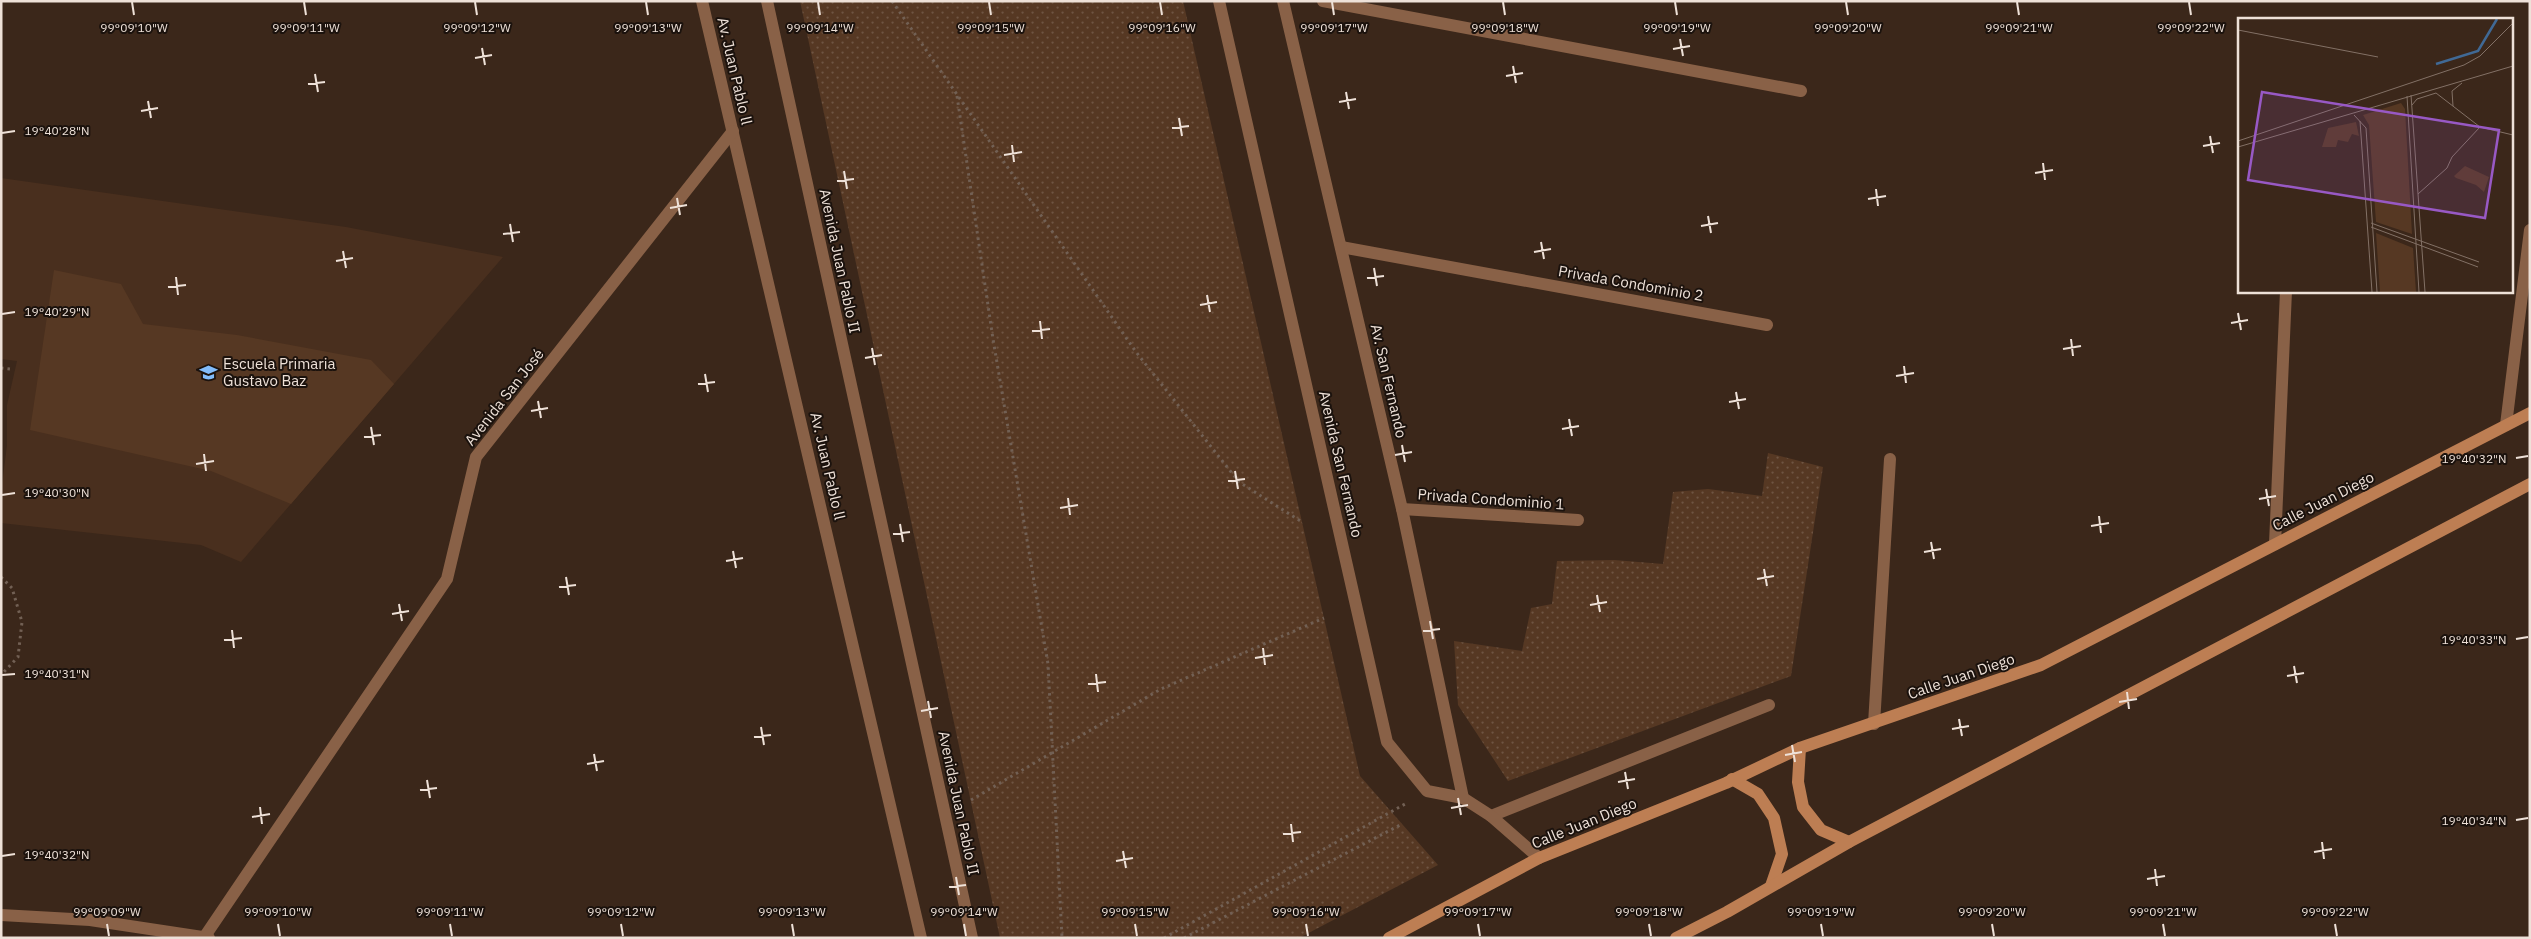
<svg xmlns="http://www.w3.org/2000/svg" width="2531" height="939" viewBox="0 0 2531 939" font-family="'IBM Plex Sans',sans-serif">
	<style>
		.built { fill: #492f1e }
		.grass { fill: url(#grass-dots) }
		.pitch { fill: #563823 }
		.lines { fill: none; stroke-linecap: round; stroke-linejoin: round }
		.path { stroke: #726054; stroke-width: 3; stroke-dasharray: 2.5 4; stroke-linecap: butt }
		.service { stroke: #896147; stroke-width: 12 }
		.minor { stroke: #896147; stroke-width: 12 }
		.tertiary { stroke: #896147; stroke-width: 12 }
		.secondary { stroke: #bd7e53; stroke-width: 12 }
		.ticks { fill: none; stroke: #eee1d8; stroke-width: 2 }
		.labels { text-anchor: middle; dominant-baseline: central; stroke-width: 4; stroke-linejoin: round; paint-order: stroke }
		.street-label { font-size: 15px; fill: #eee1d8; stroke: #1b120d }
		.poi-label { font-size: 15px; fill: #eee1d8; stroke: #1b120d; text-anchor: start }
		.inset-river { fill: none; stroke: #406995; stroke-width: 2.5 }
		.inset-road { fill: none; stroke: #837166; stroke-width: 1 }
		.view { fill: #9859c5; fill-opacity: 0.15; stroke: #9859c5; stroke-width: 2.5 }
		.inset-edge { fill: none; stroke: #eee1d8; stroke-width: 2.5 }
		.ticks-label { font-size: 12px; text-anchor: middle; fill: #eee1d8; stroke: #1b120d; stroke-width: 4; stroke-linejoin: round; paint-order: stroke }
	</style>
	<defs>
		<pattern id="grass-dots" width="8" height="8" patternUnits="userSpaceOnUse" patternTransform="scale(1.25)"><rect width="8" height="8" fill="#563823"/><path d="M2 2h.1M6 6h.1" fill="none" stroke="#6f5442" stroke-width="1.8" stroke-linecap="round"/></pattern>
	</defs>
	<rect width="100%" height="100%" fill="#3b271a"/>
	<polygon class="built" points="1,178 346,227 503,257 241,562 201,545 1,523 1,493 7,445 7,405 17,361 1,359"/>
	<g class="grass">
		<polygon points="800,1 1183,1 1360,776 1438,865 1299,938 1000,938"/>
		<polygon points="1768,453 1823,467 1791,676 1508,781 1458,705 1454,641 1522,651 1531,608 1552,604 1557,561 1614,560 1663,564 1673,492 1708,489 1762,496"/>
	</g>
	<polygon class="pitch" points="54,270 121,284 143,324 237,335 371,360 394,384 291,504 211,471 30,430"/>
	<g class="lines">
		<g class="path">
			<polyline points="892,1 1136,352 1239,482 1302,522"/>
			<polyline points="957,96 993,339 1048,664 1062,938"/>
			<polyline points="1,368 10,369"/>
			<polyline points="1,577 12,588 22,622 18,657 1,675"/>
			<polyline points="971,800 1161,689 1324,618"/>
			<polyline points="1164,938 1405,804"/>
			<polyline points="1184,938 1402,824"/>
		</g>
		<polyline class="service" points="1491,816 1769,705"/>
		<g class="minor">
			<polyline points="1323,1 1801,91"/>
			<polyline points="1341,247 1767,325"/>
			<polyline points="2506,425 2530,230"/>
			<polyline points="1402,509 1578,520"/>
			<polyline points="2275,544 2286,291"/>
			<polyline points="1874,724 1890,459"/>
		</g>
		<g class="tertiary">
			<polyline points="702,1 921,938"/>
			<polyline points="767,1 972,938"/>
			<polyline points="1219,1 1387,742 1427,791 1463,798 1491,816 1539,858"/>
			<polyline points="1283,1 1402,509 1463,798"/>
			<polyline points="1,915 90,920 209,938"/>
			<polyline points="205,936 447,579 476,457 733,131"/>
		</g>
		<g class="secondary">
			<polyline points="1800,748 1798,782 1803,807 1821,830 1849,842"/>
			<polyline points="1732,779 1758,794 1774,818 1782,854 1771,886"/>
			<polyline points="1389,938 1539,858 1726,783 1800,748 2041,665 2530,413"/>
			<polyline points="1676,938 1727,912 1849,842 2530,484"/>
		</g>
	</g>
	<path class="ticks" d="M132,2L134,15M304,2L306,15M475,2L477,15M646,2L648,15M818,2L820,15M989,2L991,15M1160,2L1162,15M1332,2L1334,15M1503,2L1505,15M1675,2L1677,15M1846,2L1848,15M2017,2L2019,15M2189,2L2191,15M1680,39L1683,56M482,48L485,65M1673,49L1690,46M475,58L492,55M1513,66L1516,83M315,74L318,92M1506,76L1523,73M308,84L325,82M1346,92L1349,109M148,101L151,118M1339,102L1356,99M141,111L158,108M1179,118L1182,136M1172,128L1189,126M2,133L15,131M2210,136L2213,153M1012,145L1014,162M2203,146L2220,143M1004,155L1022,152M2043,163L2045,180M844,171L847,189M2035,173L2053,170M837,181L854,179M1876,189L1878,206M677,198L680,215M1868,199L1886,196M670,208L687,205M1708,216L1711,233M510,224L513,242M1701,226L1718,223M503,234L520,232M1541,242L1544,259M343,251L346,268M1534,252L1551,249M336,261L353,258M1374,268L1377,286M176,277L178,295M1367,278L1384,276M168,287L186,285M1207,295L1210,312M1200,305L1217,302M2238,313L2241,330M2,314L15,312M1040,321L1042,339M2231,323L2248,320M1032,331L1050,329M2071,339L2073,356M872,348L875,365M2063,349L2081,346M865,358L882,355M1904,366L1906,383M705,374L708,392M1896,376L1914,373M698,384L715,382M1736,392L1739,409M538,401L541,418M1729,402L1746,399M531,411L548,408M1569,419L1572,436M371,427L374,445M1562,429L1579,426M364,437L381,435M1402,445L1405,462M204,454L206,471M1395,455L1412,452M2516,458L2528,456M196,464L214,461M1235,471L1238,489M1228,481L1245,479M2266,489L2269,506M2,495L15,493M1068,498L1070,515M2259,499L2276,496M1060,508L1078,505M2099,516L2101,533M900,524L903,542M2091,526L2109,523M893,534L910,532M1931,542L1934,559M733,551L736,568M1924,552L1941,549M726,561L743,558M1764,569L1767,586M566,577L569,595M1757,579L1774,576M559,587L576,585M1597,595L1600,612M399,604L402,621M1590,605L1607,602M392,614L409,611M1430,621L1433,639M232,630L234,648M1423,631L1440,629M2516,639L2528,637M224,640L242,638M1263,648L1265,665M1255,658L1273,655M2294,666L2297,683M1096,674L1098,692M2,675L15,674M2287,676L2304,673M1088,684L1106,682M2127,692L2129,709M928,701L931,718M2119,702L2137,699M921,711L938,708M1959,719L1962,736M761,727L764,745M1952,729L1969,726M754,737L771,735M1792,745L1795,762M594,754L597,771M1785,755L1802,752M587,764L604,761M1625,772L1628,789M427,780L430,798M1618,782L1635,779M420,790L437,788M1458,798L1461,815M260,807L262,824M1451,808L1468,805M252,817L270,814M2516,820L2528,818M1291,824L1293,842M1283,834L1301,832M2322,842L2324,859M1123,851L1126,868M2314,852L2332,849M2,856L15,854M1116,861L1133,858M2155,869L2157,886M956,877L959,895M2147,879L2165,876M949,887L966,885M107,924L109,936M278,924L280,936M450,924L452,936M621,924L623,936M792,924L794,936M964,924L966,936M1135,924L1137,936M1306,924L1308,936M1478,924L1480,936M1649,924L1651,936M1821,924L1823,936M1992,924L1994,936M2163,924L2165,936M2335,924L2337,936"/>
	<defs>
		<symbol id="school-bare" viewBox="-9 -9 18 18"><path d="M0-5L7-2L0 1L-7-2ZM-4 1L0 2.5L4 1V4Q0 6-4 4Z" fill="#82bcfa" stroke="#1b120d" stroke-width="2.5" paint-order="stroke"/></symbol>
	</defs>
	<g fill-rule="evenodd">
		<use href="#school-bare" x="196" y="360" width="25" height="25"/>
	</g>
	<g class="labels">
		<g class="street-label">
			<text transform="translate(735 71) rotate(77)">Av. Juan Pablo ll</text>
			<text transform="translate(840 261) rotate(78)">Avenida Juan Pablo II</text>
			<text transform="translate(1631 283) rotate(10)">Privada Condominio 2</text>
			<text transform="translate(1389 381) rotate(77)">Av. San Fernando</text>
			<text transform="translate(504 397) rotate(-52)">Avenida San José</text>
			<text transform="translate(1341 464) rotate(77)">Avenida San Fernando</text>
			<text transform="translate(828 466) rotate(77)">Av. Juan Pablo ll</text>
			<text transform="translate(1491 499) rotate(4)">Privada Condominio 1</text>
			<text transform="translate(2323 501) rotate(-27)">Calle Juan Diego</text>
			<text transform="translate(1961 676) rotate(-19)">Calle Juan Diego</text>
			<text transform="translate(959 803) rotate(78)">Avenida Juan Pablo II</text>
			<text transform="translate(1584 823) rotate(-22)">Calle Juan Diego</text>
		</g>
		<g class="poi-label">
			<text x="223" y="363">Escuela Primaria<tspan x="223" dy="17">Gustavo Baz</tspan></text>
		</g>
	</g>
	<g transform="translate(2238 18)">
		<rect width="275" height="275" fill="#3b271a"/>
		<path d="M163,85L167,91L174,216L138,204L131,107L125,97ZM118,104L121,118L114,116L110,124L100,122L98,129H84L90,110ZM138,215L175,230L178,274H142Z" fill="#563823"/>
		<path d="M227,148L251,159L246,174L238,167L218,160L216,158Z" fill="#563823"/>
		<path class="inset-river" d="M198,46L240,33L259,1"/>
		<path class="inset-road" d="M0,12L140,39M173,77L187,274M169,78L181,274M174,87L179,81L198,75L242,109L275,117M215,88L214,73L224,65M116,97L128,110L139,274M122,103L134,274M0,123L226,47L242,38L275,5M0,129L275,48M180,176L209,150L214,139L242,109M133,205L241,244M133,209L240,249"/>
		<path class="view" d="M24,74L261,112L247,200L10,162Z"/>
		<rect width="275" height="275" class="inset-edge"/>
	</g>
	<g class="ticks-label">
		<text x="134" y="32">99°09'10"W</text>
		<text x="306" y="32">99°09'11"W</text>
		<text x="477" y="32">99°09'12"W</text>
		<text x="648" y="32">99°09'13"W</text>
		<text x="820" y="32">99°09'14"W</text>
		<text x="991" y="32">99°09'15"W</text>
		<text x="1162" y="32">99°09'16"W</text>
		<text x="1334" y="32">99°09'17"W</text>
		<text x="1505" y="32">99°09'18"W</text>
		<text x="1677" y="32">99°09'19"W</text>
		<text x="1848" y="32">99°09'20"W</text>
		<text x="2019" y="32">99°09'21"W</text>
		<text x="2191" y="32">99°09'22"W</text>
		<text x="57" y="135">19°40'28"N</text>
		<text x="57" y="316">19°40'29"N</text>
		<text x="2474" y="463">19°40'32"N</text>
		<text x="57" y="497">19°40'30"N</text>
		<text x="2474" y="644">19°40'33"N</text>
		<text x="57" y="678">19°40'31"N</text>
		<text x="2474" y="825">19°40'34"N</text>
		<text x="57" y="859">19°40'32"N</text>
		<text x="107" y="916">99°09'09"W</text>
		<text x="278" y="916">99°09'10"W</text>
		<text x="450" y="916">99°09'11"W</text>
		<text x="621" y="916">99°09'12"W</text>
		<text x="792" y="916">99°09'13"W</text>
		<text x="964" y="916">99°09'14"W</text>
		<text x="1135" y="916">99°09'15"W</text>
		<text x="1306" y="916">99°09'16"W</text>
		<text x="1478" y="916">99°09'17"W</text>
		<text x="1649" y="916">99°09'18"W</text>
		<text x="1821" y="916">99°09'19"W</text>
		<text x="1992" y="916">99°09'20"W</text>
		<text x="2163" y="916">99°09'21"W</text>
		<text x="2335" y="916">99°09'22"W</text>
	</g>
	<rect width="2531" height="939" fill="none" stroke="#eee1d8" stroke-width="5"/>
</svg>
